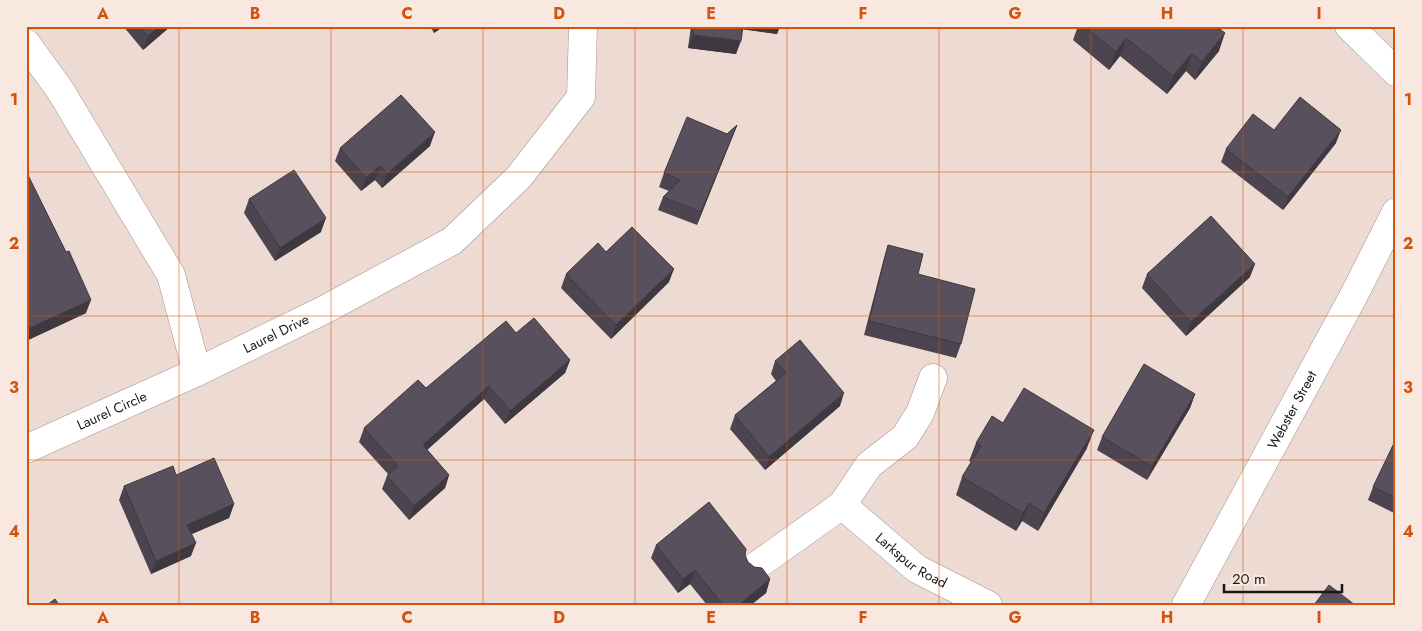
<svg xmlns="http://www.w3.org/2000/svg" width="1422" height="631" viewBox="0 0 1422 631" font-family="Jost,sans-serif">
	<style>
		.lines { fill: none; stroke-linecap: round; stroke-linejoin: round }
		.minor-casing { stroke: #a4948d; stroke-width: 29 }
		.minor { stroke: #fff; stroke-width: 28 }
		.wall { fill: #4c454f }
		.shaded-wall { fill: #3e3840 }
		.building { fill: #58505c; stroke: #3e3840 }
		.grid { fill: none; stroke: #d4520d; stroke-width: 1; stroke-opacity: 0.55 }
		.labels { text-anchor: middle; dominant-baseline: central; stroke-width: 5; stroke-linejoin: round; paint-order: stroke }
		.street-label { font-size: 14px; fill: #1d1715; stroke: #f9e8e0 }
		.neatline { fill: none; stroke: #d4520d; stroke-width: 2 }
		.grid-label { font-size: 16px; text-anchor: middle; font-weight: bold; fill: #d4520d }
	</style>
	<rect width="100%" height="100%" fill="#ecdad3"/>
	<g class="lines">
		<defs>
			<g id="minor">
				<polyline points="1349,26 1396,72"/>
				<path id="s1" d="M26,43L60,90L171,275L197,372L324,310L452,241L519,177L581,97L583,26"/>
				<path id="s2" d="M26,449L197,372"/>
				<path id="s3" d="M842,505L917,569L988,605"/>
				<polyline points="756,566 842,505 869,465 905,437 920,413 933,378"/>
				<path id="s4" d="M1186,605L1353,297L1396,212"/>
			</g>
		</defs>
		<use href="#minor" class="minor-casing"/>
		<use href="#minor" class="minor"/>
	</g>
	<g class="wall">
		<polygon points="123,26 171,26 143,50"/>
		<polygon points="430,26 444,26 434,33"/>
		<polygon points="691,26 780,26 777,34 743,29 736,54 688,48"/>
		<polygon points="1078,26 1216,26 1219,51 1195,80 1186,71 1167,94 1120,56 1109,70 1073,40"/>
		<polygon points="737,125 697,225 658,210 663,197 669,191 659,187 664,173 727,134"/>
		<polygon points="1274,130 1336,143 1283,210 1221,162 1226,149"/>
		<polygon points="430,146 382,188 375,180 361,191 335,161 340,148"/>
		<polygon points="26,171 86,313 26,341"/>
		<polygon points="249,199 321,232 275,261 244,213"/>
		<polygon points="888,245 961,344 956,358 864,335 884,258"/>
		<polygon points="606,252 669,282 611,339 561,288 566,274"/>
		<polygon points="1147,274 1250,277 1186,336 1142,288"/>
		<polygon points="516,333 570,360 565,373 505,424 484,399 427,450 449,475 445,488 409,520 382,489 387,476 388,474 359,442 364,428 426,388"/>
		<polygon points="775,361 840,406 765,470 730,429 735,415 776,381 771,374"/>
		<polygon points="1195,394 1190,408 1147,480 1097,450 1102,437"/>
		<polygon points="1003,423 1087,448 1038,531 1022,521 1016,531 956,495 962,477 971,462 969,461 976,443"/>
		<polygon points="1396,439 1396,514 1368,500 1373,487"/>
		<polygon points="176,475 234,504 229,518 192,534 191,556 151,574 119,500 124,486"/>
		<polygon points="656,545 745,555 748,562 770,579 766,593 751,605 707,605 690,584 678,593 651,558"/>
	</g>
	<g class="shaded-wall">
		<polygon points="160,26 171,26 143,50 148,36"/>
		<polygon points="436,26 444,26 434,33"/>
		<polygon points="741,26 780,26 777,34 740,29"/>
		<polygon points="1225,33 1219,51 1195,80 1202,62"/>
		<polygon points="693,35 741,41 736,54 688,48"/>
		<polygon points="1126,38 1120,56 1109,70 1116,52"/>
		<polygon points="1192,53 1186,71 1167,94 1173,76"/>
		<polygon points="737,125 732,138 697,225 701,212"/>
		<polygon points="1341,130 1336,143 1283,210 1288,197"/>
		<polygon points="435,132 430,146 382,188 387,174"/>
		<polygon points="380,166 375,180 361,191 366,178"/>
		<polygon points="326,218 321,232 275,261 280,248"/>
		<polygon points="1255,264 1250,277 1186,336 1191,322"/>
		<polygon points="674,269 669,282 611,339 616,325"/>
		<polygon points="91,300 86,313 26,341 30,328"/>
		<polygon points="570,360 565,373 505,424 510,411"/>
		<polygon points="489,386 484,399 418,458 423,445"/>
		<polygon points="844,393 840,406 765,470 769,457"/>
		<polygon points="1195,394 1190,408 1147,480 1152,466"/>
		<polygon points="1094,430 1087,448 1038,531 1044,513"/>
		<polygon points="449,475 445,488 409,520 414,506"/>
		<polygon points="1029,503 1022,521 1016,531 1023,513"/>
		<polygon points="234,504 229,518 182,538 187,525"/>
		<polygon points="196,543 191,556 151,574 156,561"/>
		<polygon points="695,570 690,584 678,593 683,579"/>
		<polygon points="770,579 766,593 751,605 739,605"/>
	</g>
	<g class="building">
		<polygon points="139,26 160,26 148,36"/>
		<polygon points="694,26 743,26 741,41 693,35"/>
		<polygon points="1084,26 1216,26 1225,33 1202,62 1192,53 1173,76 1126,38 1116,52"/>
		<polygon points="401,95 435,132 387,174 380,166 366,178 340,148"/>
		<polygon points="1300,97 1341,130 1288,197 1226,149 1253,114 1274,130"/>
		<polygon points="687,117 727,134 737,125 701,212 663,197 680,180 664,173"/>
		<polygon points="294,170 326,218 280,248 249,199"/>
		<polygon points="26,171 66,252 69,251 91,300 30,328 26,320"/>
		<polygon points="1211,216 1255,264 1191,322 1147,274"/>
		<polygon points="632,227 674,269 616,325 566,274 598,243 606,252"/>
		<polygon points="888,245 923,254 918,274 975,289 961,344 869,321"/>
		<polygon points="534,318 570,360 510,411 489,386 423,445 449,475 414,506 387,476 398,466 364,428 418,380 426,388 506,321 516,333"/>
		<polygon points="800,340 844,393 769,457 735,415 786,373 775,361"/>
		<polygon points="1144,364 1195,394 1152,466 1102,437"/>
		<polygon points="1024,388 1094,430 1044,513 1029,503 1023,513 962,477 981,446 976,443 992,416 1003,423"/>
		<polygon points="1396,439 1396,498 1373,487"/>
		<polygon points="214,458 234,504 187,525 196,543 156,561 124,486 173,466 176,475"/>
		<polygon points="709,502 746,549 745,555 748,562 754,567 762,568 770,579 739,605 723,605 695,570 683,579 656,545"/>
		<polygon points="1329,585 1355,605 1314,605"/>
		<polygon points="55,599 59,605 47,605"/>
	</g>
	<path class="grid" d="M179,26V605M331,26V605M483,26V605M635,26V605M787,26V605M939,26V605M1091,26V605M1243,26V605M26,172H1396M26,316H1396M26,460H1396"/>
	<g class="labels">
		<g class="street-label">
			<text stroke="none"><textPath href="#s1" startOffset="462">Laurel Drive</textPath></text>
			<text stroke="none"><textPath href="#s4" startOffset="222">Webster Street</textPath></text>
			<text stroke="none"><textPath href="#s2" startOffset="94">Laurel Circle</textPath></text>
			<text stroke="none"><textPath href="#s3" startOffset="89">Larkspur Road</textPath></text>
		</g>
	</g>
	<rect width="1422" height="631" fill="none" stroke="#f9e8e0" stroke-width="55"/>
	<path d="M1224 584v8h118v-8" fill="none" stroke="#1d1715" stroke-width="2.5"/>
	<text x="1232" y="584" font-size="15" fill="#1d1715" stroke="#f9e8e0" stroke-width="4" paint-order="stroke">20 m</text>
	<rect x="28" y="28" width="1366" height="576" class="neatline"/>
	<g class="grid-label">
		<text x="103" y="19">A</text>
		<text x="255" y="19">B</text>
		<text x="407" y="19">C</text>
		<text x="559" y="19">D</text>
		<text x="711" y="19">E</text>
		<text x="863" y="19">F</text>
		<text x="1015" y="19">G</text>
		<text x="1167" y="19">H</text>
		<text x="1319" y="19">I</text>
		<text x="14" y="105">1</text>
		<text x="1408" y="105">1</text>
		<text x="14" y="249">2</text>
		<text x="1408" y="249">2</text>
		<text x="14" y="393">3</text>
		<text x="1408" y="393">3</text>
		<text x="14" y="537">4</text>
		<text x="1408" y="537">4</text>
		<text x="103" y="623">A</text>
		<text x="255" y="623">B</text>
		<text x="407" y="623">C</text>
		<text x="559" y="623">D</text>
		<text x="711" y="623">E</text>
		<text x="863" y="623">F</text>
		<text x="1015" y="623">G</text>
		<text x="1167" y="623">H</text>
		<text x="1319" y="623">I</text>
	</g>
</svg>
